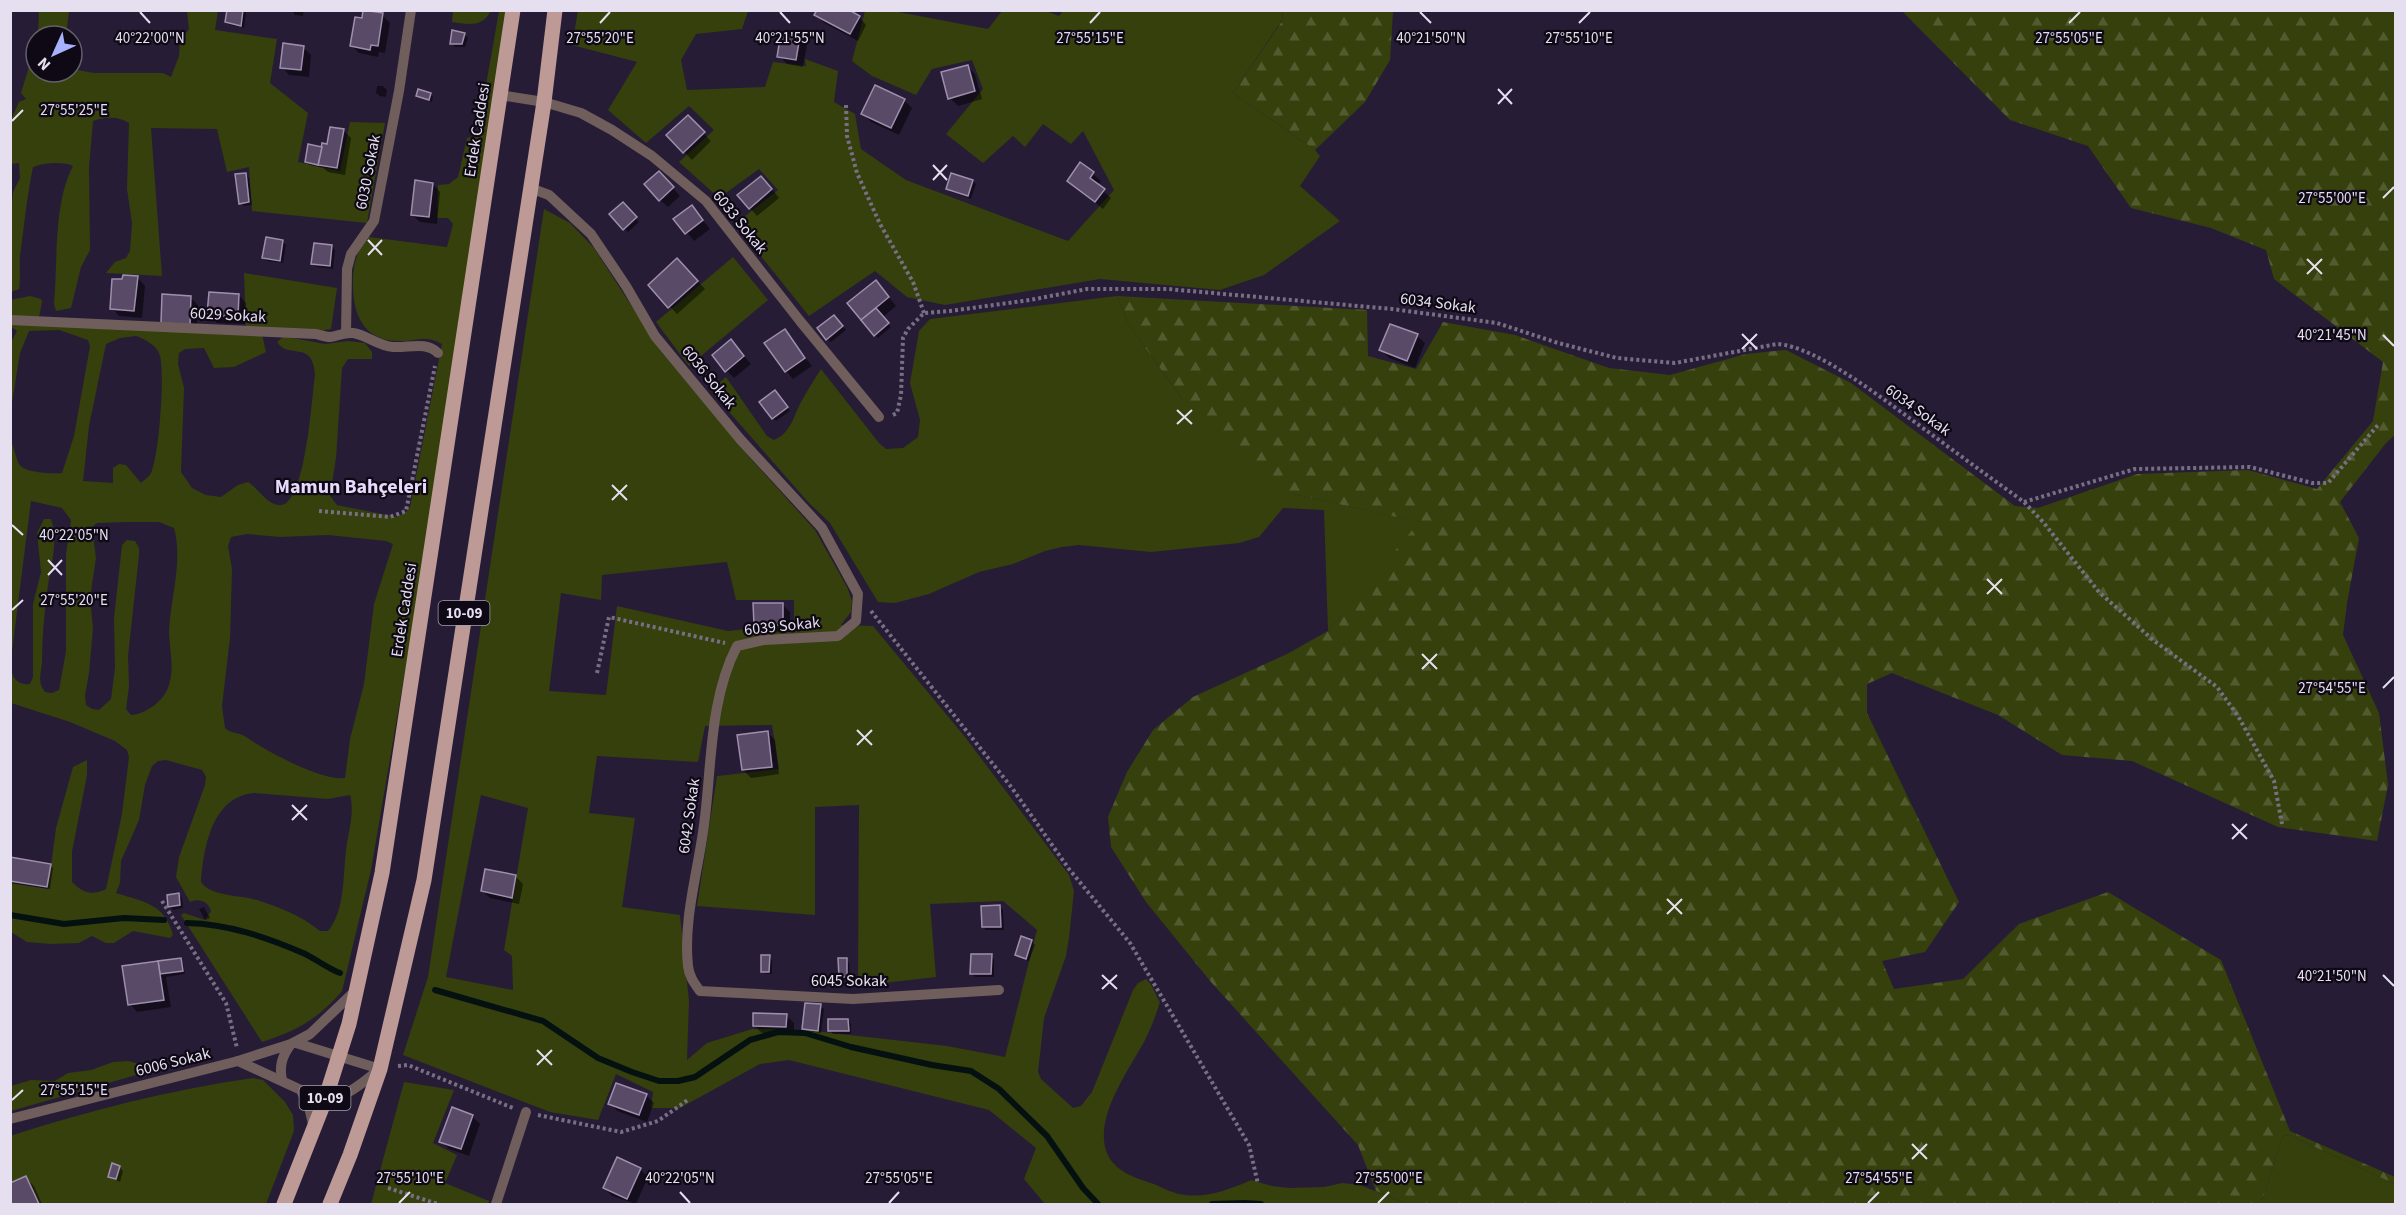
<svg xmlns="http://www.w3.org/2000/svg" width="2406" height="1215" viewBox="0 0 2406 1215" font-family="'Source Sans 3',sans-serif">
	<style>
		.grass { fill: #35400c; fill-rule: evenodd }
		.forest { fill: url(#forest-firs) }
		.shadow { fill: #0007 }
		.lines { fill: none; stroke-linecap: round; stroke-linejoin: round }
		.stream { stroke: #051111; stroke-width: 6 }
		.building { fill: #594a67; stroke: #9f8fae; stroke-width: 1.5 }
		.path { stroke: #786f85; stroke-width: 4; stroke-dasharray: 3 3; stroke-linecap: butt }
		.service { stroke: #6f5e5c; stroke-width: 10 }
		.primary { stroke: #bd9a95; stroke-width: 15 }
		.ticks { fill: none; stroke: #e5dff0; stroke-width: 2 }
		.labels { text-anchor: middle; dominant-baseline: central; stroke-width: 4.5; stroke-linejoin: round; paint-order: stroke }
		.shield { fill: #0e0914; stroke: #a49fae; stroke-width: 1.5 }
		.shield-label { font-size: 15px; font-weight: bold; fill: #e5dff0 }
		.street-label { font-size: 16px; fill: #e5dff0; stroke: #0e0914 }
		.quarter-label { font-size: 20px; font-weight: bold; fill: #e7dafd; stroke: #0e0914 }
		.ticks-label { font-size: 15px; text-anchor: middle; fill: #e5dff0; stroke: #0e0914; stroke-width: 4.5; stroke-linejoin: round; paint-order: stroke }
	</style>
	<defs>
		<pattern id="forest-firs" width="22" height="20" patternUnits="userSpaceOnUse" patternTransform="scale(1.5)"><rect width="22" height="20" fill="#35400c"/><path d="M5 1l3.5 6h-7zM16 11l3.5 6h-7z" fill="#525b30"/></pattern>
	</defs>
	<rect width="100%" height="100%" fill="#271c36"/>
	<g class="grass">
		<polygon points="1064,10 1283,11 1282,20 1233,93 1315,150 1320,156 1300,186 1340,221 1264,275 1220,290 1100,279 945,305 907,297 875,271 809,316 735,224 778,190 759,169 719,198 679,162 714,130 689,106 646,143 608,110 637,62 572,45 578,11 748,11 742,29 696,34 681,60 687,90 765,87 773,62 806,66 805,59 838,71 834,102 855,114 861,149 906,180 1068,241 1114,190 1083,131 1071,144 1043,124 1025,147 1013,136 983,163 946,134 983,89 972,60 932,69 916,95 872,76 852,61 865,11 893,11 988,29 1002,11 1046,11 1059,16"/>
		<polygon points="39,11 69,11 66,36 38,36"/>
		<path d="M187,11H218L215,30L277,39L270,83L308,113L298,162L340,171L350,122L385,123L367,223L252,211L249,167L227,172L217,129L151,128L162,276L106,273L115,262L126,258L130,251L132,223L127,189L129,123C118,116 105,117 93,121L89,168L90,250L81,267L71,308L56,311L54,304C58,261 53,204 73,166C63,161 43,163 33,167C27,196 24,227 20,256C19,267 21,278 19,289L11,292V213L13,192L20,178L19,163L11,164V120L19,102L26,99L21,93L28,70L30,55L36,44V72H72V69L94,73H163L171,77L179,56L180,41L189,29Z"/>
		<path d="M453,11H490V12C482,28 466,24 452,22Z"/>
		<path d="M499,11H509L419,589L371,870L342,991C317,1020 298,1030 262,1042L181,915L184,913L205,920L211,911C208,901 199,898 190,902L176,877L179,857L205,785L206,777L202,770L166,760L158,761L152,766L145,785L139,820L121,861L120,883L116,893C143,902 165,903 173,935L170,938L133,931L114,943H106L92,936L79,943L51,944L27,942L11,932V883L48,889L56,828L73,767L87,760V775L72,852V882C83,893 92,896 106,889L122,814L129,757L127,750L115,741L70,722L11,703V669C13,680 19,685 30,684L33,677V604L41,572L37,533L44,519H51C59,542 50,569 47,592C44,616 42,638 42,662C41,674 37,682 45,692L52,693L59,690L66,651V554L71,520L62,508L31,501L11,659V441C14,448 16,458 19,464C24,473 52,474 62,473L74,436L90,346L88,340L59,330L29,331L20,353L11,409V342L17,331L11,327V322L262,334L266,352L234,367L214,368L204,348L185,349L179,353L178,364L184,388L181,472L192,488L206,495L221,497L238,485L248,482C258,488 268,507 282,505C306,500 312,395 315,374C312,339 289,360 277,342L283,337H287L325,344L348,341L365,343L372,352V359H348L342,368L336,458L330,496L337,505L397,517L406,512L410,507L442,344C425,335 420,341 402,341C362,342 352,313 353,279C353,265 358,246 369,237L447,247L453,224L448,218H437L438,185L449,184L458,177L467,138L477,136ZM136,336C145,339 158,346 160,356C165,376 159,455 151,473C149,477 144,480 141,483L126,465L119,464L113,468V483L83,481L89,426L106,344L120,338ZM127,522H159L174,528C183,561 171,596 169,630C169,649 176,671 167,690C161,703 145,714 131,715L126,709L129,686L128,656L139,555V548L135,541L127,540L122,545L114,618L115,668L111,699L99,710L92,709L86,705L85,696L89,673L93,628L90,598L96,558L92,527L97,523ZM247,534L280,537L328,535L386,541L393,544L374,604L364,684L350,739L345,778C321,781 266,751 246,737C239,732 231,734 225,728L222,706L230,638L232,569L228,546L231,537ZM254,793L328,799L350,795C355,813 348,832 346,850C343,875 345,911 328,931H320C302,916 279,907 257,900C241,895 211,897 201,882C204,846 212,797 254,793Z"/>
		<path d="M544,209L570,223L594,248L660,350L752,460L815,530L847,587L852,601L851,612L841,625L873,626L965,737L1069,875L1074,891L1069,938L1066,956L1044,1018L1038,1072L1041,1079L1073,1108L1081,1106L1092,1092L1133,990L1138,983L1146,979C1153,985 1155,994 1160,1002C1156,1015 1151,1028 1145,1040C1129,1070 1093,1118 1107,1153C1114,1171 1135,1178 1151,1183C1162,1187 1173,1194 1185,1195C1207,1198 1231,1189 1251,1180L1272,1186L1289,1188L1324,1187L1342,1183L1360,1185L1408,1204H1045L1024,1179L1036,1148L989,1110L789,1060L760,1064L680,1108H651L653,1092L616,1074L598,1120L550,1112L403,1055L428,977ZM727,562L736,600H794V624L728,631L617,606L606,695L549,691L561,593L601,600L602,575ZM772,725L779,769L717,776L697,906L815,915V807L859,805L858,986L936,977L930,904L1003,901L1037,930L1005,1057L947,1046L805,1030L752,1029L707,1043L687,1060L689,1001L680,915L622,907L635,818L589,813L597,756L698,762L705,726ZM481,795L528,808L504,950L512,956L513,990L446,977Z"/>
		<polygon points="733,257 768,300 689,366 656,322"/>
		<polygon points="244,273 337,288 331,329 319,331 246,329"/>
		<polygon points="30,296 41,299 42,302 39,317 11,316 10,300"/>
		<path d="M1117,296L1129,325L1183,400L1293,494L1420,522L1328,631L1324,510L1283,508L1259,537L1239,543L1151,552L1079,545L1062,547L1045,551L1013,564L979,572L929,594L895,603L878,602L830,523L808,502L710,390L726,377L767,436L774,440C791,433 793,417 801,402C807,391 814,380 821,369L879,443L886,449L903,448L918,437L920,420L910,383L919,331L930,319Z"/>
		<polygon points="128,1061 151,1067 164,1067 11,1111 11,1086 31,1080 55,1081 68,1073 91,1070 113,1062"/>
		<path d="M253,1078L263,1080L285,1102L293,1115L294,1131L266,1204H11L10,1136C90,1110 170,1090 253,1078Z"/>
		<polygon points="404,1082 454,1090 433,1143 457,1155 445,1183 489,1201 488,1204 371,1204"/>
		<polygon points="2289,1135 2395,1184 2395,1204 2261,1204 2283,1136"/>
	</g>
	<g class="forest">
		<polygon points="1283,11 1393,11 1390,60 1365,102 1315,150 1233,93 1282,21"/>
		<polygon points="1902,11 2395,11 2395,435 2386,443 2340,502 2359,538 2347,603 2343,635 2379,713 2388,785 2377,841 2278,827 2132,761 2062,755 1998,715 1892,673 1867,684 1867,713 1959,902 1925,952 1882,961 1894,989 1963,979 2019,924 2108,892 2221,960 2290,1131 2395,1177 2395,1184 2289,1135 2283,1136 2261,1204 1408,1204 1376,1191 1358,1145 1211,982 1146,902 1111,847 1108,817 1127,772 1153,730 1193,697 1287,654 1328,631 1419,522 1293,494 1239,460 1183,400 1129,325 1117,296 1367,310 1368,356 1416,369 1443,322 1515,335 1609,368 1670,375 1746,354 1786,350 1851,383 2015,506 2038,508 2137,474 2248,470 2317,489 2373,421 2383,362 2274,279 2266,250 2211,228 2131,208 2088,146 2010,120"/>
	</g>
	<g class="shadow">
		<polygon points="228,10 244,10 246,13 244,28 230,25 227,22"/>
		<polygon points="292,10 304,10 303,16 295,15"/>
		<polygon points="382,15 390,23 385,53 379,52 378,57 359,53 352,46"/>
		<polygon points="816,15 859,17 866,25 858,41 824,23"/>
		<polygon points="464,34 468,38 465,47 455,47 451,43"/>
		<polygon points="799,38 807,45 803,67 787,64 779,56"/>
		<polygon points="303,47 311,55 309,77 289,75 282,67"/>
		<polygon points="967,66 975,74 982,99 958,106 950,98"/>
		<polygon points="377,86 383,86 387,90 386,97 380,96 376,93"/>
		<polygon points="430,94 433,97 432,102 418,96"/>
		<polygon points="904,100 912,108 899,135 871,122 863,114"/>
		<polygon points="688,117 711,141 692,160 668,135"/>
		<polygon points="343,130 351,138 345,175 328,172 323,168 310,165 306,162 328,146"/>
		<polygon points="1081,164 1101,181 1097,186 1111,198 1103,209 1069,181"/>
		<polygon points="246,174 249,178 252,205 244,206 240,203"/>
		<polygon points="666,180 680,196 668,207 660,200"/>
		<polygon points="972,181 976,184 971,199 951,192 948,189"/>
		<polygon points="433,184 440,192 437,224 420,222 412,215"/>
		<polygon points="769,185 779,198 757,216 750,208"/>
		<polygon points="623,204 639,222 628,232 611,214"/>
		<polygon points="692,207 710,229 694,241 676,219"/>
		<polygon points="267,239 283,242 286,245 283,263 267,261 264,257"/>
		<polygon points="332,246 335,250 333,269 316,267 313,264"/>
		<polygon points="685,268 705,289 677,314 650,285"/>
		<polygon points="138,278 145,286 142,318 119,316 112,308"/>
		<polygon points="883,290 896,306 883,317 891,327 878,338 849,303"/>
		<polygon points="239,295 246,303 245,324 217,323 209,315"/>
		<polygon points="190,297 198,305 197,332 170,330"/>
		<polygon points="838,320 846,330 831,342 827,339"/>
		<polygon points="785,331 812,366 793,379 786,371"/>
		<polygon points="1417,336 1425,343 1415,368 1389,358 1381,350"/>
		<polygon points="738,349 751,364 734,378 726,370"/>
		<polygon points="778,395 790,411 776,421 773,418"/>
		<polygon points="782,604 790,612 790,632 763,633 755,625"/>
		<polygon points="767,732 775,740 779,774 751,778 743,770"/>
		<polygon points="10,858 50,865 53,868 50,889 10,883"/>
		<polygon points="516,877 523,884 519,904 490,898 482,891"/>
		<polygon points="178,895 182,898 183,908 173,910 170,906"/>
		<polygon points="204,907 210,918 205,920 199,909"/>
		<polygon points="1000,907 1003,910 1004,930 986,930 983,927"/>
		<polygon points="1031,941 1035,945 1029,961 1020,958 1017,955"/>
		<polygon points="991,955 994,959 994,977 975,977 972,973"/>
		<polygon points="769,956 772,960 772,974 766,974 762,971"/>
		<polygon points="180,959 183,963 185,974 166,977 171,1007 137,1012 130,1004 124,967"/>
		<polygon points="846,959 849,963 850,980 844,980 840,976"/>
		<polygon points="820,1006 824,1009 821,1033 807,1031 804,1028"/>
		<polygon points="786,1015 794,1023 794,1034 762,1033 754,1026"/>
		<polygon points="848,1020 851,1024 851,1034 833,1034 830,1030"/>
		<polygon points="646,1095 654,1103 647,1122 617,1111 610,1103"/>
		<polygon points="472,1116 480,1124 469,1156 449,1149 441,1141"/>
		<polygon points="119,1167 123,1171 120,1182 110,1177"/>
		<polygon points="640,1169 648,1177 636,1204 612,1196 604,1188"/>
		<polygon points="26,1178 34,1186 42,1204 13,1204 10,1199 10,1185"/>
	</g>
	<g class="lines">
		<g class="stream">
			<polyline points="10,915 64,924 124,918 164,920"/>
			<path d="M187,923C228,924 266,937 303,953C316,959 327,968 340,973"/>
			<polyline points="435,990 543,1021 598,1058 632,1072 659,1081 678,1081 695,1077 750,1040 778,1032 805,1033 851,1047 932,1065 971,1071 999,1089 1047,1136 1083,1188 1098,1204"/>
			<polyline points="1212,1204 1244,1203 1261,1204"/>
		</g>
	</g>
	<g class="building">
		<polygon points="227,10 243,10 241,26 225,22"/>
		<polygon points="363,10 383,13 378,46 371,45 370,50 350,46 355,17 362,18"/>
		<polygon points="817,10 849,10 860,16 850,34 814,15"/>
		<polygon points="452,30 465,33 462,44 450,44"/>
		<polygon points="781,33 800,36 796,60 777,57"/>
		<polygon points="283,43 304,46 301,70 280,68"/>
		<polygon points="968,65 975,91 948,99 941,72"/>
		<polygon points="875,85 905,99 891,128 861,114"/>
		<polygon points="418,89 431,93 429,100 416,96"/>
		<polygon points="688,115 705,132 683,153 666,135"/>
		<polygon points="330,127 344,129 337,168 318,165 322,143 327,144"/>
		<polygon points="308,144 322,147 318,165 305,162"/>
		<polygon points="1080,162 1094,172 1090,178 1105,189 1095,202 1067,181"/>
		<polygon points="659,171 674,187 659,201 644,184"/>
		<polygon points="246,173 249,202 239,204 235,174"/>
		<polygon points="951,173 973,180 968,196 946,189"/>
		<polygon points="761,176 772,189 749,209 737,195"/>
		<polygon points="415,180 433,183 429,217 411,215"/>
		<polygon points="623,202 637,217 623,230 609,214"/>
		<polygon points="692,205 703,220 685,234 673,219"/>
		<polygon points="266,237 283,240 280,261 262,258"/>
		<polygon points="314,243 332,245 330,266 311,264"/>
		<polygon points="677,258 698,281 668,308 648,285"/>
		<polygon points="123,275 138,276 134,311 110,309 112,279 122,279"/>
		<polygon points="876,280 889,297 861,320 847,303"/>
		<polygon points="209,292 239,294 238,317 207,315"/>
		<polygon points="162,294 191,296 190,325 161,323"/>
		<polygon points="876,308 889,323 874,336 861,320"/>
		<polygon points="834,315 843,326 826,340 817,328"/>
		<polygon points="1390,324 1418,334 1407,361 1379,350"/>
		<polygon points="785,329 805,358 785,372 764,343"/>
		<polygon points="731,339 744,356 725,372 712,355"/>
		<polygon points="775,390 788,407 772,419 759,402"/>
		<polygon points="753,603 783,603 783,625 754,625"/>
		<polygon points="768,731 772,767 742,770 737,735"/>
		<polygon points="10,857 51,864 47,887 10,881"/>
		<polygon points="485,869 516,875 512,898 481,891"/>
		<polygon points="179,893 180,905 168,907 167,895"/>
		<polygon points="1000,905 1001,927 982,927 981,906"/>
		<polygon points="1021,936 1032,940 1026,959 1015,955"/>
		<polygon points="971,954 992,954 991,974 970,974"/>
		<polygon points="761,955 770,955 769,972 761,972"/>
		<polygon points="181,958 183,971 160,974 158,961"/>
		<polygon points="838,958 847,958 847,977 839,977"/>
		<polygon points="158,961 164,1000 128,1005 122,966"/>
		<polygon points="805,1003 821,1004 818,1031 802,1029"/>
		<polygon points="753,1013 787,1014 786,1027 753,1026"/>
		<polygon points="828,1019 848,1019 849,1031 828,1031"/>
		<polygon points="616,1083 647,1094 639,1115 608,1104"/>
		<polygon points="452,1107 473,1115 461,1149 439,1142"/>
		<polygon points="617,1157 641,1168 627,1199 603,1188"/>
		<polygon points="112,1163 120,1166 116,1179 108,1177"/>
		<polygon points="26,1176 39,1204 11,1204 10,1183"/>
	</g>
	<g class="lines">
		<g class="path">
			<polyline points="846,105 847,136 857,173 880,224 913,282 924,313"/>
			<path d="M893,415L897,413L901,395L903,338L908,329L924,313L950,311L1030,300L1087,289H1168L1392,309L1497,323L1558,343L1617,358L1675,363L1777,344C1818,346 1892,406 1927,431C1959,455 1991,478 2024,502L2043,522L2099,592L2153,640L2217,687L2238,716L2274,781L2282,824"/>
			<polyline points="2024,502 2135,469 2250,467 2312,483 2328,483 2378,425"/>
			<polyline points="319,511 390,517 406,511 435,366"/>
			<polyline points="871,611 1012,788 1069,869 1130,943 1249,1145 1258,1184"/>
			<polyline points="597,673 609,617 725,643"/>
			<polyline points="162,901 226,1003 237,1048"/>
			<polyline points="398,1066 408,1065 513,1108"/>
			<polyline points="538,1115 621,1132 658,1121 689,1099"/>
			<polyline points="388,1188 438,1204"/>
		</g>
		<g class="service">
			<polyline points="500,95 544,102 581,113 612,130 652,156 706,201 800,321 879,417"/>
			<path d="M530,188L549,195L591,234L626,286L655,336L740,439L822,528L858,594L856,621L838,636L764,640L737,646C709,700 712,766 704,825C698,872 683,919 688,966C689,976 694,983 700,991L853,999L999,990"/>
			<path d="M10,320L316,334C320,335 326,337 330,337C338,336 345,332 353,333C367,335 378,346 393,347C409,348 426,341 438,353"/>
			<polyline points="346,333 347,269 351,254 374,221 399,91 411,10"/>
			<polyline points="296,1043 380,1069"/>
			<polyline points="238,1061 301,1090 309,1107 314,1128"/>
			<path d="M282,1080C279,1066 282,1056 291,1044"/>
			<path d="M302,1090C333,1112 355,1088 380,1069"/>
			<polyline points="10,1119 238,1061 291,1044 310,1034 355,991"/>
			<polyline points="496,1204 526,1112"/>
		</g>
		<g class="primary">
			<polyline points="284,1204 325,1100 349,1024 382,873 513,10"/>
			<polyline points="330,1204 350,1155 380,1069 424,880 544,102 555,10"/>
		</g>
	</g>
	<path class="ticks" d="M140,12L150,23M780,12L790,23M1420,12L1431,23M600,23L610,12M1090,23L1100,12M1579,23L1590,12M2069,23L2080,12M1498,89L1512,104M1498,104L1512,89M12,121L23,110M933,165L947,180M933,180L947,165M2383,198L2394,187M368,240L382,255M368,255L382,240M2307,259L2322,274M2307,274L2322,259M1742,334L1757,349M2383,335L2394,346M1742,349L1757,334M1177,410L1192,424M1177,424L1192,410M612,485L627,500M612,500L627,485M12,525L23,535M48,560L62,575M48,575L62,560M1987,579L2002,594M1987,594L2002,579M12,610L23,600M1422,654L1437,669M1422,669L1437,654M2383,688L2394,677M857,730L872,745M857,745L872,730M292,805L307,820M292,820L307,805M2232,824L2247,839M2232,839L2247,824M1667,899L1682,914M1667,914L1682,899M1102,975L1117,989M2383,975L2394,986M1102,989L1117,975M537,1050L552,1065M537,1065L552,1050M12,1100L23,1090M1912,1144L1927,1159M1912,1159L1927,1144M680,1192L690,1203M399,1203L410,1192M889,1203L899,1192M1378,1203L1389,1192M1868,1203L1879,1192"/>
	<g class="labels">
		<g class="shield">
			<rect x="438.5" y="601" width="51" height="24" rx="4.5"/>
			<rect x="299.5" y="1086" width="51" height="24" rx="4.5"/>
		</g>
		<g class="shield-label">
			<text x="464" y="613">10-09</text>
			<text x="325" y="1098">10-09</text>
		</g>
		<g class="street-label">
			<text transform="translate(477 130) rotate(-81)">Erdek Caddesi</text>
			<text transform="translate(368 172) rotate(-79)">6030 Sokak</text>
			<text transform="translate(740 222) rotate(51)">6033 Sokak</text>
			<text transform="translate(1438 303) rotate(7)">6034 Sokak</text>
			<text transform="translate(228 315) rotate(3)">6029 Sokak</text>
			<text transform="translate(709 377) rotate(51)">6036 Sokak</text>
			<text transform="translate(1918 410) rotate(36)">6034 Sokak</text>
			<text transform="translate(404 610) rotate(-81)">Erdek Caddesi</text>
			<text transform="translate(782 626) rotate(-6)">6039 Sokak</text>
			<text transform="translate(689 816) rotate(-82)">6042 Sokak</text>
			<text x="849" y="981">6045 Sokak</text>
			<text transform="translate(173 1062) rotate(-14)">6006 Sokak</text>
		</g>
		<g class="quarter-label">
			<text x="351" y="487">Mamun Bahçeleri</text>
		</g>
	</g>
	<g class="ticks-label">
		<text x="150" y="43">40°22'00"N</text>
		<text x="600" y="43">27°55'20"E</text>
		<text x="790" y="43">40°21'55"N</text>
		<text x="1090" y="43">27°55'15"E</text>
		<text x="1431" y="43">40°21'50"N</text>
		<text x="1579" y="43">27°55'10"E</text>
		<text x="2069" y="43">27°55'05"E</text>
		<text x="74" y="115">27°55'25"E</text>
		<text x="2332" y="203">27°55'00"E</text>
		<text x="2332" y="340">40°21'45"N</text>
		<text x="74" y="540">40°22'05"N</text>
		<text x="74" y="605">27°55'20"E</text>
		<text x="2332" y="693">27°54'55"E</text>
		<text x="2332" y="981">40°21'50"N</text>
		<text x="74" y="1095">27°55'15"E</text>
		<text x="410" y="1183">27°55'10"E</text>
		<text x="899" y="1183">27°55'05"E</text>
		<text x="1389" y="1183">27°55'00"E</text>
		<text x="680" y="1183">40°22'05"N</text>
		<text x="1879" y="1183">27°54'55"E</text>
	</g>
	<rect width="2406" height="1215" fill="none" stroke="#e5dff0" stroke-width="24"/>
	<g transform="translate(54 54) rotate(225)"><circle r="28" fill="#0e0914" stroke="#645f6c" stroke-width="1.5"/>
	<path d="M0-4.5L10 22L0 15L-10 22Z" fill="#a7b1fc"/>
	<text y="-9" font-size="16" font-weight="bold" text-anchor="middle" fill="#e5dff0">N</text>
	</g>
</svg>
